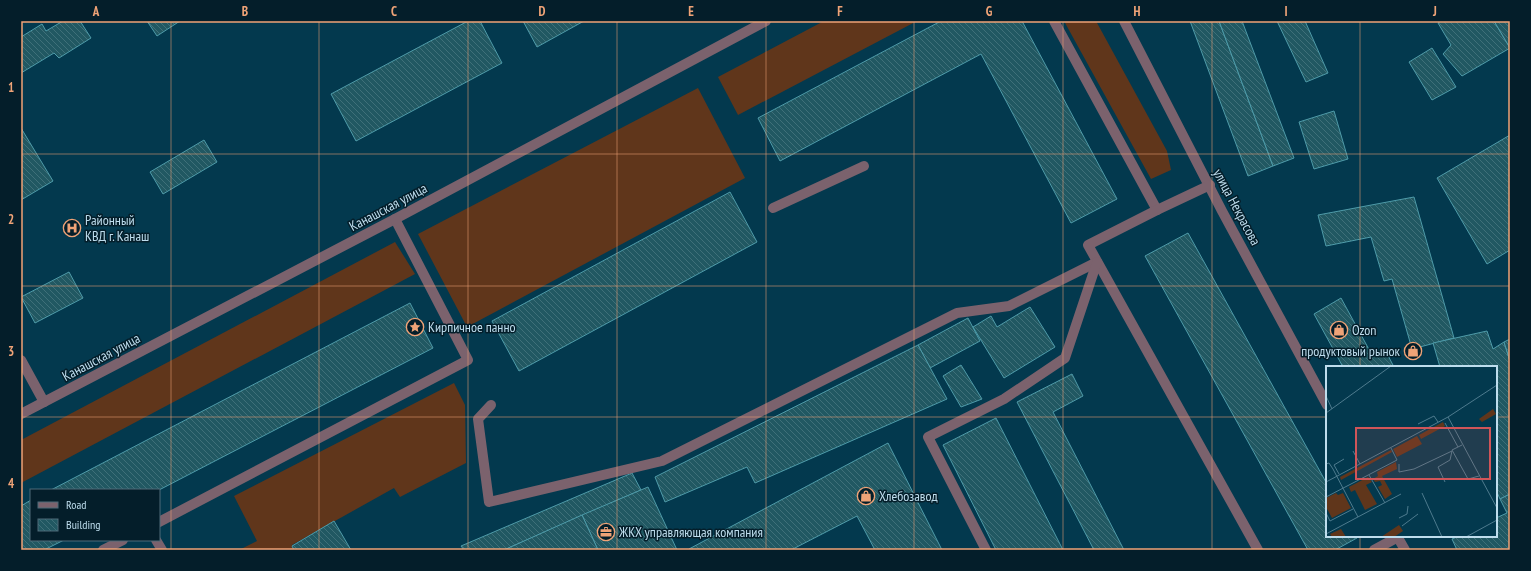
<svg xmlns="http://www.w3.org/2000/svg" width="1531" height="571" viewBox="0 0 1531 571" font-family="'PT Sans Narrow',sans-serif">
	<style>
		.grass { fill: #60361b }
		.building { fill: url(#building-back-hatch); stroke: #4e9ba9 }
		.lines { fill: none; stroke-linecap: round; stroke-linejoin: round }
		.minor { stroke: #7b626d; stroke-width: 10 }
		.grid { fill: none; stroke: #efa377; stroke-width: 1; stroke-opacity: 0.55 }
		.labels { text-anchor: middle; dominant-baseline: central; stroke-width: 3; stroke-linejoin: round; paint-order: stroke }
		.street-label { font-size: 14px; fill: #bedded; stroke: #041e2a }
		.poi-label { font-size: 14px; fill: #bedded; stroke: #041e2a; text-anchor: start }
		.inset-road { fill: none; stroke: #4e7b8e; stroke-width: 1 }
		.view { fill: #d05559; fill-opacity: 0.15; stroke: #d05559; stroke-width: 2 }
		.inset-edge { fill: none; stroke: #bedded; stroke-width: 2 }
		.neatline { fill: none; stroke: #efa377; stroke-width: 1.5 }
		.grid-label { font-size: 13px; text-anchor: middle; font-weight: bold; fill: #efa377 }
	</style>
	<defs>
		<pattern id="building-back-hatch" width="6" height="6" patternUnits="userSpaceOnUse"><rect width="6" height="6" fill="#215862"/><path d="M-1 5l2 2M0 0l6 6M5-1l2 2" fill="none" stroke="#3f7079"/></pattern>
	</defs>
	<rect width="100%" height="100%" fill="#03394e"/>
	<g class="grass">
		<polygon points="824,21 917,21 738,115 718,77"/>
		<polygon points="1064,21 1096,21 1167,151 1171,170 1151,179"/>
		<polygon points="698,88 745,178 467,327 418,234"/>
		<polygon points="395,242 415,274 21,483 21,440"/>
		<polygon points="454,383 465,405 466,463 400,497 394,488 292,545 294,550 239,550 257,541 234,496"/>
	</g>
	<g class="building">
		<polygon points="63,21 80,21 91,38 59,58 54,53 21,73 21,37 42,24 46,31"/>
		<polygon points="147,21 180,21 157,36"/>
		<polygon points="468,21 480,21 502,63 356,141 331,94"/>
		<polygon points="523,21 584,21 537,47"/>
		<polygon points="941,21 1022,21 1117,199 1071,223 981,54 780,161 758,118"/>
		<polygon points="1190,21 1219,21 1273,166 1248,176"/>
		<polygon points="1219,21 1242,21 1294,158 1273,166"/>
		<polygon points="1277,21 1305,21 1328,73 1306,82"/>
		<polygon points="1441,21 1494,21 1510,48 1462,76 1443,54 1451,45 1438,23"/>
		<polygon points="1494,21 1510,21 1510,48"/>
		<polygon points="1432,48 1456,87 1432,100 1409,62"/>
		<polygon points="1334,111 1348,159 1314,169 1299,122"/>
		<polygon points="21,128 53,181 21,200"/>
		<polygon points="1510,135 1510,250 1487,264 1437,178"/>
		<polygon points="204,140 217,162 163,194 150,172"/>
		<polygon points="730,192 757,242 519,371 492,321"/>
		<polygon points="1414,197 1454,338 1412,349 1392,279 1384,281 1371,237 1326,246 1318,215"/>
		<polygon points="1188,233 1327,484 1327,536 1356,536 1357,538 1335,550 1308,550 1145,256"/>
		<polygon points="69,272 83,298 35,323 21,297"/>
		<polygon points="1341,298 1372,355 1384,348 1394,367 1343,367 1314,314"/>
		<polygon points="410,303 433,348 159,490 51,490"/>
		<polygon points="1030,307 1055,347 1004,378 973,327 991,316 997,327"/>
		<polygon points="968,318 980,341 930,368 918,345"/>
		<polygon points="1487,331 1493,349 1504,342 1510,361 1510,494 1500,499 1496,490 1496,367 1440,367 1433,343"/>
		<polygon points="1510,339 1510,361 1504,342"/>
		<polygon points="918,345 947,399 755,483 747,467 665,502 655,477"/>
		<polygon points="961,365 982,399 961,407 943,376"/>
		<polygon points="1072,374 1083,396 1053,412 1124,550 1094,550 1017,402"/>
		<polygon points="996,418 1063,550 996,550 943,445"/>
		<polygon points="888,443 942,550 875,550 857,516 791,550 689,550 689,549"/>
		<polygon points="632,473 641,490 504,550 464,550 461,546"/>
		<polygon points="648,487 677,550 598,550 582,515"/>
		<polygon points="1510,494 1510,550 1457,550 1452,539 1459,536 1496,536 1496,518 1507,513 1500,499"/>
		<polygon points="31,500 31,540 64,540 44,550 21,550 21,506"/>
		<polygon points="582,515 598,550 504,550"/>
		<polygon points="334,521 351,550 294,550 292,546"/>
	</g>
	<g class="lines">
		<g class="minor">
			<polyline points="1054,21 1157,210"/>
			<polyline points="1124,21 1222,211 1327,405"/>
			<polyline points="1210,185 1157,210 1088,245 1258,550"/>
			<polyline points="773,208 864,166"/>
			<polyline points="21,360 44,402"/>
			<polyline points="491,405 478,419 489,502 662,461 957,313 1009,306 1097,262"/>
			<polyline points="21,414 395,219 766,21"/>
			<polyline points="159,522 468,360 395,219"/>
			<polyline points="1397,536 1405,550"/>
			<polyline points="156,540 162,550"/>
			<polyline points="103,550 123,540"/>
			<polyline points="986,550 928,437 1004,399 1065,358 1097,262"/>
			<polyline points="1374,550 1398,537"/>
		</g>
	</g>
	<path class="grid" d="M171,21V550M319,21V550M468,21V550M617,21V550M766,21V550M914,21V550M1063,21V550M1212,21V550M1360,21V367M21,154H1510M21,286H1510M21,417H1327M1496,417H1510M1360,536V550"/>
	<defs>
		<symbol id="hospital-ring" viewBox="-11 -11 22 22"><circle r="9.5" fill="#041e2a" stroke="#efa377" stroke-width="1.5"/><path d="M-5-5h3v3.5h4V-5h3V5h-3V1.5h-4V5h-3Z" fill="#efa377"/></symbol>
		<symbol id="sight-ring" viewBox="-11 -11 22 22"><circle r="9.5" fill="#041e2a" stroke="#efa377" stroke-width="1.5"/><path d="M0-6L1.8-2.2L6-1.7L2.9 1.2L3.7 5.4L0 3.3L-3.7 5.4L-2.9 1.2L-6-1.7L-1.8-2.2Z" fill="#efa377"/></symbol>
		<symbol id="shop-ring" viewBox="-11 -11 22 22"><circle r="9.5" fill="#041e2a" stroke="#efa377" stroke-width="1.5"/><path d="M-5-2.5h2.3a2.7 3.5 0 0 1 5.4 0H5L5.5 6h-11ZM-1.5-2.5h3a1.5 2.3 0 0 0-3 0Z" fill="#efa377"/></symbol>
		<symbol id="office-ring" viewBox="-11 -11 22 22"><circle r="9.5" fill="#041e2a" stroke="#efa377" stroke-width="1.5"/><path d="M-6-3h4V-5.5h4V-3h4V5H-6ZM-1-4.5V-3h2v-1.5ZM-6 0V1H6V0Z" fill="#efa377"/></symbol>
	</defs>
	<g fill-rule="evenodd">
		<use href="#hospital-ring" x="62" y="218" width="20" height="20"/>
		<use href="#sight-ring" x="405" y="317" width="20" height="20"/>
		<use href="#shop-ring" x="1329" y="320" width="20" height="20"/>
		<use href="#shop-ring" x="1403" y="341" width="20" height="20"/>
		<use href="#shop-ring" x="856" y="486" width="20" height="20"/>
		<use href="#office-ring" x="596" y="522" width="20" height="20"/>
	</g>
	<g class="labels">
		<g class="street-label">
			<text transform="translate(388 207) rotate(-28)">Канашская улица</text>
			<text transform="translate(1237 207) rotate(62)">улица Некрасова</text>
			<text transform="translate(101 357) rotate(-28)">Канашская улица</text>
		</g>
		<g class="poi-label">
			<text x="85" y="220">Районный<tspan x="85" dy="16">КВД г. Канаш</tspan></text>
			<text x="428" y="327">Кирпичное панно</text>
			<text x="1352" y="330">Ozon</text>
			<text x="1400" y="351" text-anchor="end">продуктовый рынок</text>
			<text x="879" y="496">Хлебозавод</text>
			<text x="619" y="532">ЖКХ управляющая компания</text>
		</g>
	</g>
	<g transform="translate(1326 366)">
		<rect width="171" height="171" fill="#03394e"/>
		<path d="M167,43L170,48L156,56L153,53ZM117,56L119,60L95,73L93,69ZM91,70L96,78L71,91L67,83ZM65,84L66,86L15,114L14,111ZM70,96L71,103L56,110L66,128L59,133L52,121L56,119L54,115L49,116L47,113L52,110L51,106ZM42,111L46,116L40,119L51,138L39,144L29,124L25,126L23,121ZM10,127L12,129L17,127L25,142L6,152L0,141V132ZM73,159L77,165L68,171H55Z" fill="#60361b"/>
		<path d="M15,163L20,171H6L4,168Z" fill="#60361b"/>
		<path class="inset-road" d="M0,30L6,43M0,47L65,0M122,51L171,142M119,57L132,81M92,58L108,50L112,56M136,79L126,84L142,113L153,110M27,85L34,98M0,98L3,97L7,103L32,151M73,98V106L88,103L126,85M13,108L8,99L18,93M43,109L59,137M0,116L122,51L171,19M119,116L112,101L124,94L126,85M96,127L116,171M0,131L71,94L65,82M0,147L4,155L27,143M73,152L81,148L82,140M76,160L92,148M0,168L75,128M140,171L171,154"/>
		<path class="view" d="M30,62H164V113H30Z"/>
		<rect width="171" height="171" class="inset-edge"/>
	</g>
	<rect width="1531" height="571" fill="none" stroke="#041e2a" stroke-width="44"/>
	<rect x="30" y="489" width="130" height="52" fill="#041e2a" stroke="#4e6a78"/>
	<rect x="38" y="502" width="20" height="6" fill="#7b626d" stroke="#4e6a78"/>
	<text x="66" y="509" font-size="12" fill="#bedded">Road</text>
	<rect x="38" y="519" width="20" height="12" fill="url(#building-back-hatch)" stroke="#4e6a78"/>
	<text x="66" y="529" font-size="12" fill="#bedded">Building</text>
	<rect x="22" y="22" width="1487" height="527" class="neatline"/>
	<g class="grid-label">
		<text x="96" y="16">A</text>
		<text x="245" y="16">B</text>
		<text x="394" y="16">C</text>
		<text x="542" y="16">D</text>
		<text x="691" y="16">E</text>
		<text x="840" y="16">F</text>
		<text x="989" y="16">G</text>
		<text x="1137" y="16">H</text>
		<text x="1286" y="16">I</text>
		<text x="1435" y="16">J</text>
		<text x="11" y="92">1</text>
		<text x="11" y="224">2</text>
		<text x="11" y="356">3</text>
		<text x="11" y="488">4</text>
	</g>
</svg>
